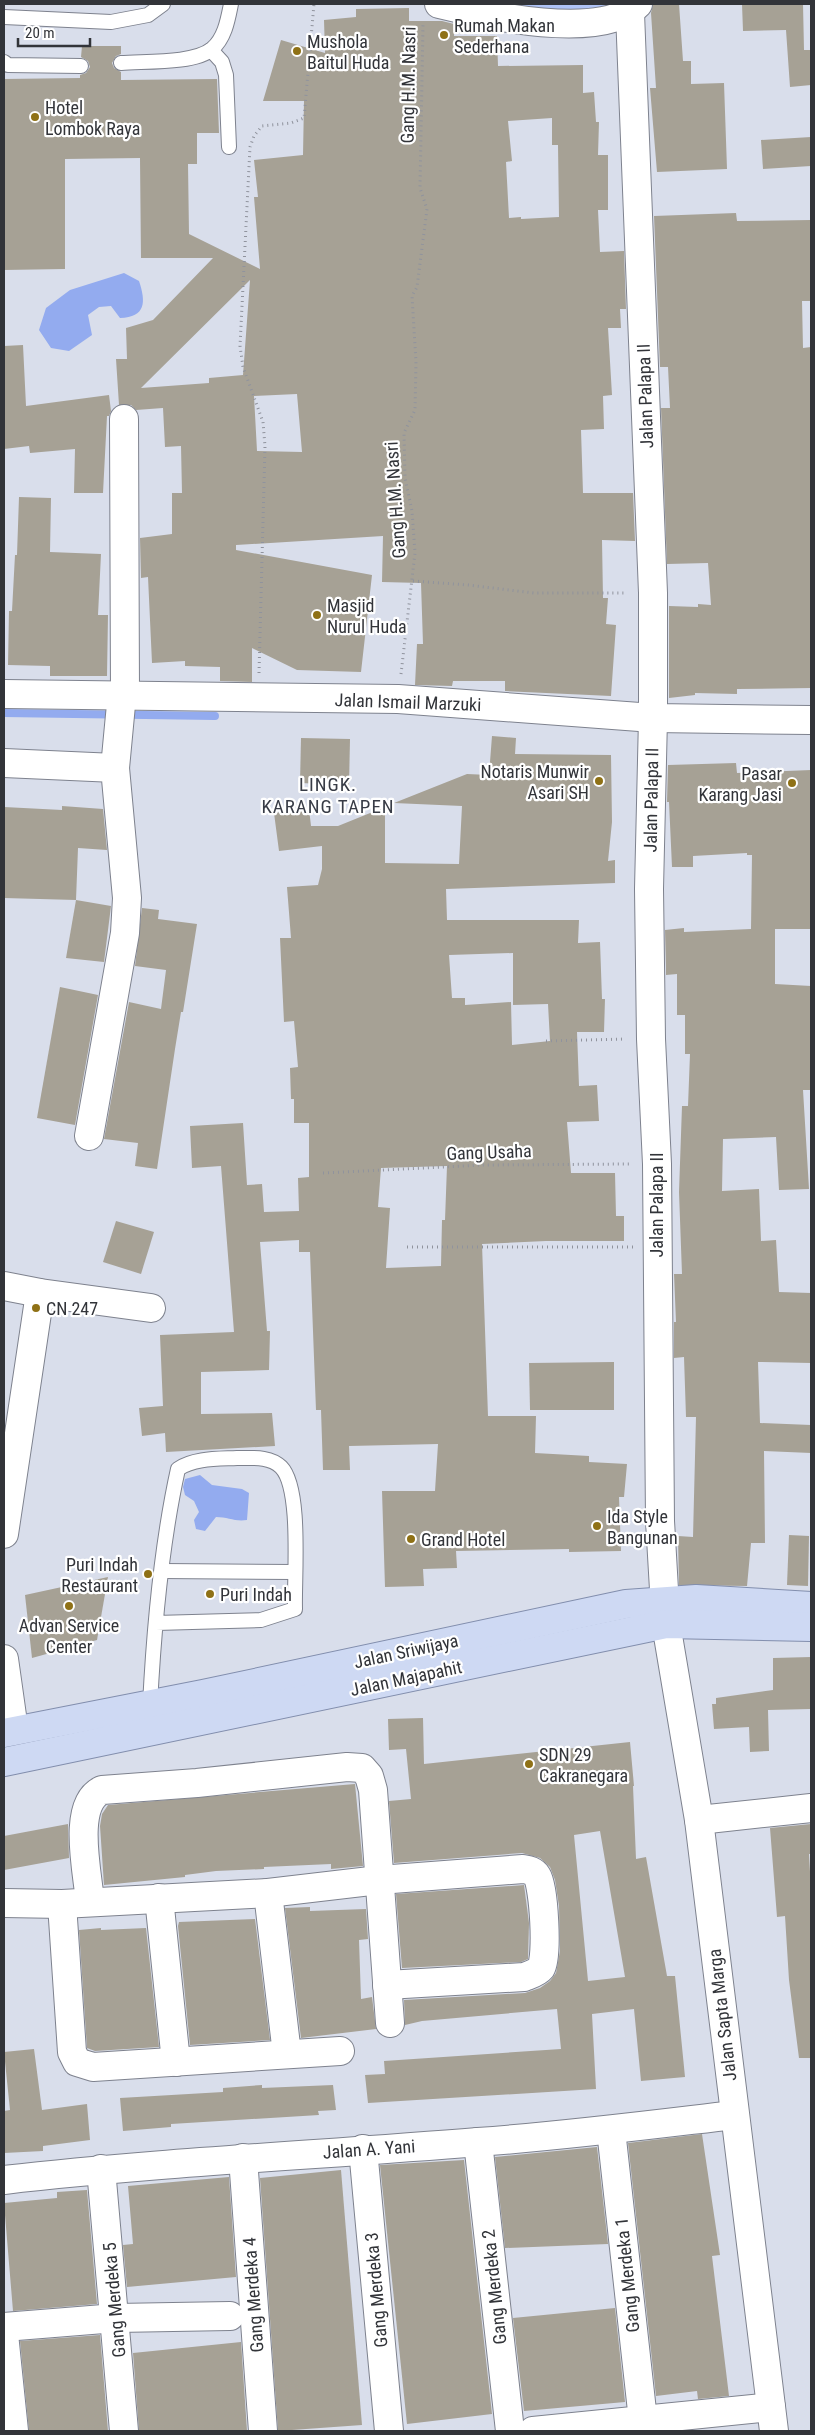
<svg xmlns="http://www.w3.org/2000/svg" width="815" height="2435" viewBox="0 0 815 2435" font-family="'Roboto Condensed',sans-serif">
	<style>
		.green { fill: #afc3f6 }
		.water { fill: #93abef }
		.lines { fill: none; stroke-linecap: round; stroke-linejoin: round }
		.stream { stroke: #93abef; stroke-width: 8 }
		.building { fill: #a6a195; fill-rule: evenodd }
		.service-casing { stroke: #7e828e; stroke-width: 16 }
		.minor-casing { stroke: #7e828e; stroke-width: 30 }
		.tertiary-casing { stroke: #7e828e; stroke-width: 30 }
		.secondary-casing { stroke: #7e828e; stroke-width: 30 }
		.primary-casing { stroke: #828ead; stroke-width: 30 }
		.path { stroke: #90939d; stroke-width: 3; stroke-dasharray: 1 4; stroke-linecap: butt }
		.service { stroke: #fff; stroke-width: 14 }
		.minor { stroke: #fff; stroke-width: 28 }
		.tertiary { stroke: #fff; stroke-width: 28 }
		.secondary { stroke: #fff; stroke-width: 28 }
		.primary { stroke: #ced9f3; stroke-width: 28 }
		.poi-dot { fill: #8f7116; stroke: #fff; stroke-width: 2 }
		.labels { text-anchor: middle; dominant-baseline: central; stroke-width: 4.5; stroke-linejoin: round; paint-order: stroke }
		.poi-label { font-size: 18px; fill: #323439; stroke: #fff; text-anchor: start }
		.street-label { font-size: 18px; fill: #323439; stroke: #fff }
		.neighbourhood-label { font-size: 19px; letter-spacing: 1px; fill: #383c46; stroke: #fff }
	</style>
	<rect width="100%" height="100%" fill="#d9deeb"/>
	<polygon class="green" points="504,4 613,4 608,10 559,11"/>
	<g class="water">
		<path d="M124,273L139,281C146,302 146,317 120,318L111,306L99,307L88,315L92,335L69,351L51,348L39,330L46,308L70,290Z"/>
		<path d="M200,1475L212,1485L242,1489L249,1493L247,1520C235,1522 228,1517 216,1517L205,1531L196,1529L194,1520L199,1512L194,1501L185,1495L183,1487L185,1479Z"/>
	</g>
	<g class="lines">
		<polyline class="stream" points="4,713 215,716"/>
	</g>
	<g class="building">
		<polygon points="653,4 679,4 683,61 691,61 691,84 724,83 727,169 657,172 650,88 656,88 651,13"/>
		<polygon points="742,4 803,4 804,50 811,50 811,85 790,87 786,30 743,31"/>
		<path d="M409,8V21H442L454,24V36H497L498,66L583,65V93L594,92L596,122H599L598,155H608V210H598L600,252L624,251L626,309H620L621,328H608L612,395L603,396L604,429L581,430L583,493H633L635,541L602,540L603,598H608L606,624L616,625L611,696L505,691V681H453L452,686L415,685L417,644H423L421,583L382,582L383,536L236,545V550L372,575L361,672L297,670L252,648V682L220,681V667L185,666V661L152,663L148,577L141,578L140,538L172,534V493H182L181,446L165,447L163,408L136,410L131,405H119L116,359H127L126,328L153,320L213,258H141L140,158L65,159V269L4,270V79L80,78V75L86,73L90,67L88,61L81,57L82,46H121V54L116,56L112,63L114,68L121,72V80L217,79L219,133H197V164H188L189,234L260,269L254,197H258L254,160L303,155L304,101H263L281,40L325,53L324,20L356,17V9ZM552,118V145H558L559,217L521,219V217L509,218L506,162L512,161L508,121ZM250,280L243,375L209,378V383L141,388ZM297,394L302,452L257,451L254,396Z"/>
		<polygon points="811,137 811,166 763,169 761,140"/>
		<polygon points="736,213 737,221 811,220 811,301 802,301 803,348 811,347 811,688 737,689 737,694 695,693 695,695 669,698 669,606 698,607 698,604 711,605 708,563 667,564 661,408 670,408 668,367 660,367 654,216"/>
		<polygon points="23,345 26,406 109,395 111,411 109,416 107,416 103,493 74,493 75,449 30,453 29,446 4,449 4,346"/>
		<polygon points="19,497 51,498 50,552 101,554 98,615 108,615 107,676 50,676 50,666 8,665 9,611 12,611 15,555 17,555"/>
		<path d="M492,736L516,738L515,754L611,755L612,822L608,861L615,860V883L446,889L447,920H579L578,943L600,942L602,999H605L604,1032H577L579,1086L597,1085L599,1121L567,1122L571,1173H615L616,1216H624V1241H546L482,1244L488,1416H536L535,1453L589,1456V1462L627,1464L624,1497H619L621,1551L569,1552V1549L456,1551L457,1568L423,1569L424,1586L385,1587L382,1491H435L438,1444L349,1446L350,1470H323L321,1410H316L310,1252H299V1240L260,1242L267,1331H270L269,1370L201,1372V1414L272,1413L275,1446L166,1452L165,1433L142,1436L139,1408L163,1406L160,1335L234,1332L221,1166L192,1168L190,1126L243,1123L247,1185L262,1184L264,1212L299,1211L298,1178L309,1177V1123H294V1099H291L290,1068L298,1067L294,1021L284,1022L280,938H291L287,887L318,885L322,869V846L279,851L274,813L309,809L311,826H338L385,807V863L459,864L462,806L394,803L467,774L489,775ZM513,953V1005L548,1004L550,1041L512,1045L511,1002L465,1005V998H452L449,955ZM447,1166L445,1220H442L441,1266L386,1268L390,1208L378,1207L381,1168Z"/>
		<polygon points="301,738 350,739 349,785 300,783"/>
		<polygon points="736,763 737,773 811,770 811,929 775,929 775,984 811,986 811,1090 803,1090 809,1189 779,1190 776,1137 723,1139 722,1191 759,1189 761,1241 776,1240 779,1292 811,1293 811,1363 758,1362 760,1423 811,1425 811,1453 764,1451 765,1543 751,1543 747,1586 679,1585 678,1536 693,1537 696,1417 686,1417 684,1357 674,1358 674,1322 676,1322 674,1274 682,1274 679,1192 682,1106 688,1106 690,1054 685,1054 685,1015 677,1015 677,974 666,975 666,968 665,930 684,928 684,932 751,929 752,855 747,855 747,853 693,856 693,867 672,867 669,802 667,802 668,765"/>
		<polygon points="62,806 103,809 107,850 78,848 76,900 4,898 4,807 62,810"/>
		<polygon points="76,900 111,906 104,962 66,958"/>
		<polygon points="142,908 159,910 158,919 197,924 183,1012 181,1012 175,1049 157,1169 135,1166 138,1143 104,1139 129,1002 161,1009 166,970 135,966"/>
		<polygon points="60,987 98,995 75,1125 37,1118"/>
		<polygon points="116,1221 154,1232 141,1274 103,1262"/>
		<polygon points="614,1362 614,1410 530,1410 529,1363"/>
		<polygon points="789,1535 809,1536 808,1586 787,1585"/>
		<polygon points="108,1577 97,1640 32,1658 25,1595"/>
		<polygon points="811,1657 811,1709 768,1710 769,1751 750,1752 749,1727 714,1729 712,1704 716,1704 716,1698 773,1690 773,1658"/>
		<path d="M423,1718L424,1764L630,1742L634,1786H633L636,1859L646,1857L667,1976H675L685,2077L641,2081L634,2009L592,2014L596,2089L368,2103L365,2075L385,2074L384,2061L561,2049L557,2009L422,2021L405,2025L404,2000L525,1993L540,1988L550,1981L556,1973L560,1951L559,1906L555,1880L550,1867L540,1858L522,1853L394,1863L389,1801L411,1799L406,1749L389,1750L388,1719ZM600,1831L625,1977L588,1981L574,1835Z"/>
		<polygon points="355,1784 363,1866 331,1869 331,1864 264,1867 264,1869 216,1871 185,1875 185,1877 104,1885 100,1826 102,1814 108,1805"/>
		<polygon points="68,1824 69,1858 4,1870 4,1836"/>
		<polygon points="811,1824 811,1854 809,1854 811,1889 811,2058 799,2058 789,1980 785,1916 777,1917 770,1828"/>
		<polygon points="524,1885 529,1923 528,1959 521,1962 402,1968 396,1894"/>
		<polygon points="310,1907 310,1911 366,1909 368,1939 359,1940 361,1999 372,1997 376,2029 301,2038 285,1908"/>
		<polygon points="255,1919 270,2040 190,2045 178,1926 179,1922"/>
		<polygon points="101,1928 101,1930 146,1928 159,2047 95,2051 87,2048 79,1930"/>
		<polygon points="34,2049 42,2110 87,2104 90,2140 43,2146 43,2151 4,2153 4,2111 10,2110 4,2052"/>
		<polygon points="262,2085 262,2088 333,2085 336,2110 318,2111 319,2115 171,2124 171,2127 123,2131 120,2098 223,2092 223,2088"/>
		<polygon points="702,2134 720,2255 712,2256 729,2396 698,2399 697,2391 656,2396 628,2143"/>
		<polygon points="597,2147 608,2244 505,2248 495,2157"/>
		<polygon points="464,2160 492,2414 407,2424 380,2165"/>
		<polygon points="341,2170 362,2425 278,2431 260,2178"/>
		<polygon points="229,2177 236,2277 127,2287 123,2245 133,2244 128,2186"/>
		<polygon points="87,2190 97,2304 13,2311 4,2203 57,2198 57,2192"/>
		<polygon points="615,2308 625,2402 524,2411 513,2318"/>
		<polygon points="100,2335 108,2431 29,2431 20,2341"/>
		<polygon points="241,2342 247,2431 139,2431 133,2353"/>
	</g>
	<g class="lines">
		<defs>
			<g id="service">
				<polyline points="4,17 111,22 148,15 163,4"/>
				<polyline points="211,50 222,62 226,75 229,147"/>
				<polyline points="4,62 8,65 81,66"/>
				<path d="M121,63C144,61 194,64 212,49C225,38 228,19 231,4"/>
				<polyline points="162,1571 294,1572"/>
				<path d="M150,1705C154,1626 161,1546 178,1469C194,1458 218,1459 237,1458C252,1458 270,1456 281,1467C302,1488 294,1578 295,1609L261,1620L156,1623"/>
			</g>
			<g id="minor">
				<polyline points="124,419 125,694"/>
				<polyline points="4,763 115,768 127,898 125,933 89,1136"/>
				<polyline points="115,768 122,694"/>
				<polyline points="4,1286 40,1293 151,1308"/>
				<polyline points="4,1534 40,1293"/>
				<polyline points="666,1624 699,1820 774,2431"/>
				<polyline points="4,1659 14,1730"/>
				<polyline points="699,1820 811,1808"/>
				<polyline points="268,1893 287,2054"/>
				<polyline points="159,1898 176,2062"/>
				<path d="M90,1902C88,1874 71,1804 102,1790L197,1783L347,1767L362,1768L369,1776L373,1790L390,2023"/>
				<path d="M4,1903L62,1904L268,1893L379,1880L523,1869C529,1870 534,1871 537,1876C544,1887 548,1957 541,1968C537,1973 529,1975 524,1977L387,1985"/>
				<polyline points="62,1904 72,2052 77,2062 93,2067 340,2051"/>
				<polyline points="611,2130 643,2420"/>
				<polyline points="478,2142 510,2431"/>
				<polyline points="363,2149 389,2431"/>
				<polyline points="243,2158 263,2431"/>
				<polyline points="101,2169 124,2431"/>
				<path d="M4,2180C162,2162 320,2155 478,2142C564,2136 649,2125 734,2115"/>
				<polyline points="4,2327 116,2318 230,2316"/>
				<polyline points="4,2334 14,2431"/>
				<polyline points="533,2431 771,2407"/>
			</g>
			<g id="tertiary">
				<polyline points="630,13 653,593 653,718 649,889 651,1039 657,1164 660,1521 666,1624"/>
				<polyline points="4,694 398,699 653,718 811,720"/>
			</g>
			<path id="secondary" d="M439,4C484,15 603,42 638,4"/>
			<g id="primary">
				<polyline points="4,1733 203,1694 626,1604 696,1599 811,1606"/>
				<polyline points="4,1762 666,1624 811,1627"/>
			</g>
		</defs>
		<use href="#service" class="service-casing"/>
		<use href="#minor" class="minor-casing"/>
		<use href="#tertiary" class="tertiary-casing"/>
		<use href="#secondary" class="secondary-casing"/>
		<use href="#primary" class="primary-casing"/>
		<g class="path">
			<polyline points="413,581 468,585 534,593 627,593"/>
			<polyline points="259,673 265,446 263,422 243,367 240,346 250,147 254,136 262,126 291,123 304,118 314,4"/>
			<polyline points="401,674 415,553 412,511 405,478 404,433 415,410 416,362 412,296 417,287 427,209 420,188 423,23"/>
			<polyline points="546,1041 626,1039"/>
			<polyline points="323,1173 484,1165 631,1164"/>
			<polyline points="407,1247 633,1247"/>
		</g>
		<use href="#service" class="service"/>
		<use href="#minor" class="minor"/>
		<use href="#tertiary" class="tertiary"/>
		<use href="#secondary" class="secondary"/>
		<use href="#primary" class="primary"/>
	</g>
	<g class="poi-dot">
		<circle cx="444" cy="35" r="5"/>
		<circle cx="297" cy="51" r="5"/>
		<circle cx="35" cy="117" r="5"/>
		<circle cx="317" cy="615" r="5"/>
		<circle cx="599" cy="781" r="5"/>
		<circle cx="792" cy="783" r="5"/>
		<circle cx="36" cy="1308" r="5"/>
		<circle cx="597" cy="1526" r="5"/>
		<circle cx="411" cy="1539" r="5"/>
		<circle cx="148" cy="1574" r="5"/>
		<circle cx="210" cy="1594" r="5"/>
		<circle cx="69" cy="1606" r="5"/>
		<circle cx="529" cy="1764" r="5"/>
	</g>
	<g class="labels">
		<g class="poi-label">
			<text x="454" y="25">Rumah Makan<tspan x="454" dy="21">Sederhana</tspan></text>
			<text x="307" y="41">Mushola<tspan x="307" dy="21">Baitul Huda</tspan></text>
			<text x="45" y="107">Hotel<tspan x="45" dy="21">Lombok Raya</tspan></text>
			<text x="327" y="605">Masjid<tspan x="327" dy="21">Nurul Huda</tspan></text>
			<text x="589" y="771" text-anchor="end">Notaris Munwir<tspan x="589" dy="21">Asari SH</tspan></text>
			<text x="782" y="773" text-anchor="end">Pasar<tspan x="782" dy="21">Karang Jasi</tspan></text>
			<text x="46" y="1308">CN 247</text>
			<text x="607" y="1516">Ida Style<tspan x="607" dy="21">Bangunan</tspan></text>
			<text x="421" y="1539">Grand Hotel</text>
			<text x="138" y="1564" text-anchor="end">Puri Indah<tspan x="138" dy="21">Restaurant</tspan></text>
			<text x="220" y="1594">Puri Indah</text>
			<text x="69" y="1625" text-anchor="middle">Advan Service<tspan x="69" dy="21">Center</tspan></text>
			<text x="539" y="1754">SDN 29<tspan x="539" dy="21">Cakranegara</tspan></text>
		</g>
		<g class="street-label">
			<text transform="translate(408 85) rotate(-89)">Gang H.M. Nasri</text>
			<text transform="translate(645 396) rotate(-92)">Jalan Palapa II</text>
			<text transform="translate(395 500) rotate(-94)">Gang H.M. Nasri</text>
			<text transform="translate(408 702) rotate(2)">Jalan Ismail Marzuki</text>
			<text transform="translate(651 800) rotate(-89)">Jalan Palapa II</text>
			<text transform="translate(489 1152) rotate(-2)">Gang Usaha</text>
			<text transform="translate(656 1205) rotate(-90)">Jalan Palapa II</text>
			<text transform="translate(406 1651) rotate(-12)">Jalan Sriwijaya</text>
			<text transform="translate(406 1678) rotate(-12)">Jalan Majapahit</text>
			<text transform="translate(722 2015) rotate(-97)">Jalan Sapta Marga</text>
			<text transform="translate(369 2149) rotate(-4)">Jalan A. Yani</text>
			<text transform="translate(627 2275) rotate(-96)">Gang Merdeka 1</text>
			<text transform="translate(494 2287) rotate(-96)">Gang Merdeka 2</text>
			<text transform="translate(376 2290) rotate(-95)">Gang Merdeka 3</text>
			<text transform="translate(253 2295) rotate(-94)">Gang Merdeka 4</text>
			<text transform="translate(114 2300) rotate(-95)">Gang Merdeka 5</text>
		</g>
		<g class="neighbourhood-label">
			<text x="328" y="784">LINGK.<tspan x="328" dy="22">KARANG TAPEN</tspan></text>
		</g>
	</g>
	<rect width="815" height="2435" fill="none" stroke="#323439" stroke-width="10"/>
	<path d="M18 38v8h72v-8" fill="none" stroke="#323439" stroke-width="2.5"/>
	<text x="25" y="38" font-size="15" fill="#323439" stroke="#ffffff" stroke-width="4" paint-order="stroke">20 m</text>
</svg>
